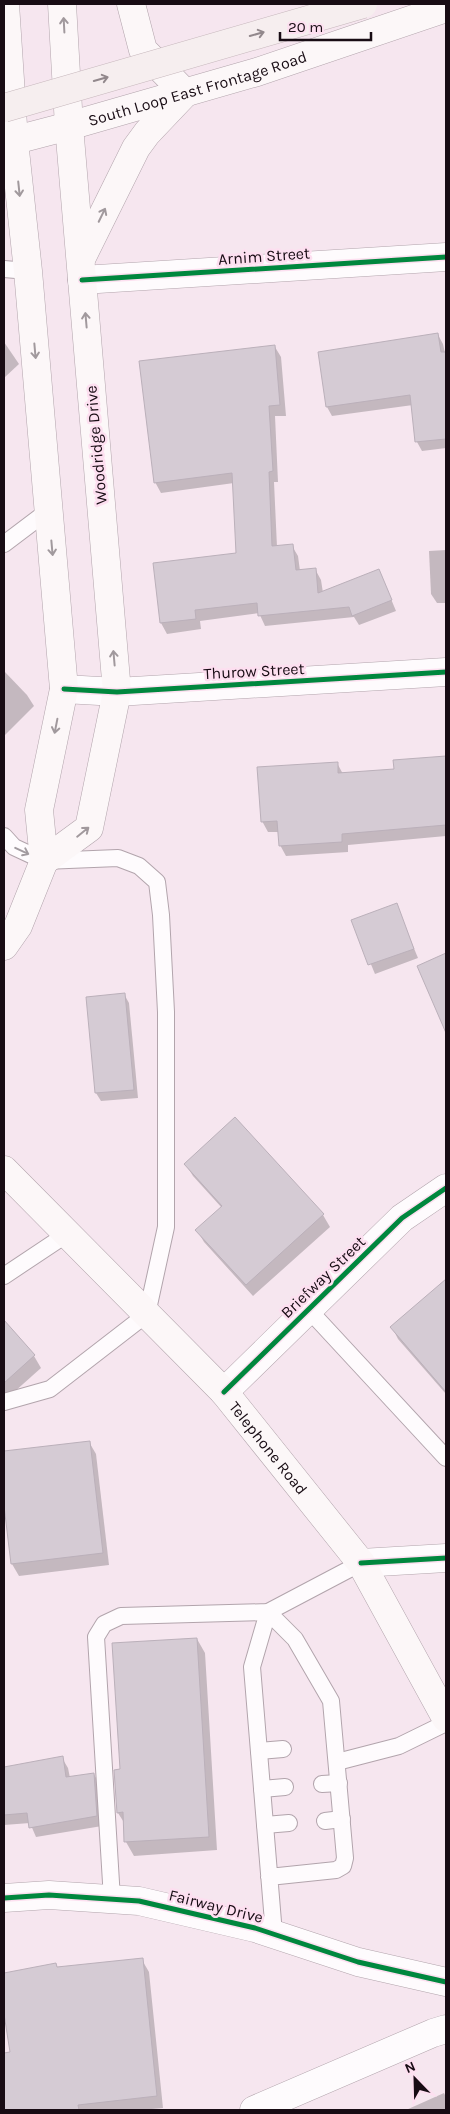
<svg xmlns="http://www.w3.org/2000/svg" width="450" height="2114" viewBox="0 0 450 2114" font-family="Karla,sans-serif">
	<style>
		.shadow { fill: #0003 }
		.building { fill: #d5cbd4; stroke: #bbb0ba }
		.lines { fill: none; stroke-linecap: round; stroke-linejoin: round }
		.service-casing { stroke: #b2a4ac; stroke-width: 18 }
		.minor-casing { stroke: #b2a4ac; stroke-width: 29 }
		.secondary-casing { stroke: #b2a4ac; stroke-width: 29 }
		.service { stroke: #fefbfd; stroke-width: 16 }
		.minor { stroke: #fefbfd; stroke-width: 28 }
		.secondary { stroke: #fcf7f8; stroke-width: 28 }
		.motorway-bridge-casing { stroke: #c6b7bc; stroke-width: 29; stroke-linecap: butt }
		.motorway-bridge { stroke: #f6eeef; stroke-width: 28 }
		.cycleway-casing { stroke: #fddff0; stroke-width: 8 }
		.cycleway { stroke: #00873e; stroke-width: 5 }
		.oneway { stroke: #a1999d }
		.oneway2 { stroke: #92888c }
		.oneway3 { stroke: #a29ba0 }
		.labels { text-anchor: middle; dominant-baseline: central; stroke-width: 5; stroke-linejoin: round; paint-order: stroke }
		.street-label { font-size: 16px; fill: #180c14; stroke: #fddff0 }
	</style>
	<rect width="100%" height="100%" fill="#f6e6ef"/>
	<g class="shadow">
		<polygon points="438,335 443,344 445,353 446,353 446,448 422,451 417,442 413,405 332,416 327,407 319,353"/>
		<polygon points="4,342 19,364 4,378"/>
		<polygon points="275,347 281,357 286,416 275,416 278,482 274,482 277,547 292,546 298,556 300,571 315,569 321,580 323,593 379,570 396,611 359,625 354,617 265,626 259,613 200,621 201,629 167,634 161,623 155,564 238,554 234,483 161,493 155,482"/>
		<polygon points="446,550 446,603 437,603 431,594 429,551"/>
		<polygon points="4,671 27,695 34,706 4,736"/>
		<polygon points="446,757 446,836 348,845 348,852 286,856 280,845 279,832 268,832 262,821 337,763 343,774 396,770 395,762"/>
		<polygon points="396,905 418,958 375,974 353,921"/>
		<polygon points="446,954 446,1030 419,966"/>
		<polygon points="124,994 129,1003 138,1098 101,1101 96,1093"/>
		<polygon points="235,1119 323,1215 330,1227 253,1296 204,1242 197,1230 222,1208 193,1176 186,1165"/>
		<polygon points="446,1280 446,1394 398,1339 392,1327"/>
		<polygon points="4,1322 34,1356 41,1368 4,1401"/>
		<polygon points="89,1442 96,1454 109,1565 19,1576 12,1564 4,1496 4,1452"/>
		<polygon points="197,1639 205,1653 217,1850 134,1856 126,1842 125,1824 118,1813 121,1770"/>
		<polygon points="4,1756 5,1768 62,1758 68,1768 70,1778 94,1774 99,1784 102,1826 36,1837 30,1823 4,1825"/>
		<polygon points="142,1960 149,1972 163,2108 141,2110 6,2110 4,2098 4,2055 12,2053 4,2007 4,1974 56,1965 57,1968"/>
		<polygon points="444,2093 446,2097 446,2110 406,2110"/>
	</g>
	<g class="building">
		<polygon points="438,333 441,352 446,352 446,439 415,442 410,395 326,407 318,352"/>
		<polygon points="275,345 280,405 269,406 273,471 269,472 272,546 293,544 296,570 316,568 318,593 379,569 392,600 352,616 349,607 258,616 257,603 195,610 196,619 160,623 153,563 236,553 232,473 154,483 139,361"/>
		<polygon points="446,756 446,825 342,834 342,842 279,846 277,821 261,822 257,767 338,762 338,773 394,769 393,760"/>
		<polygon points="397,903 414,949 368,965 351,920"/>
		<polygon points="446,953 446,1033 417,966"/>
		<polygon points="125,993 134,1090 95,1093 86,997"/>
		<polygon points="235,1117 324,1214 246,1285 195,1230 222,1206 184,1164"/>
		<polygon points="446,1279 446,1392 390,1327"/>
		<polygon points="4,1320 35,1355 4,1383"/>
		<polygon points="90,1441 103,1553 11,1564 4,1506 4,1451"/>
		<polygon points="197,1638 209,1837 124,1842 123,1812 117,1813 114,1770 120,1769 112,1643"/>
		<polygon points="63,1756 66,1777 94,1773 97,1816 29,1828 27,1813 4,1815 4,1767"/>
		<polygon points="143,1958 157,2096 78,2105 79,2110 4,2110 4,2053 10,2052 4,2014 4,1973 56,1963 57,1967"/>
	</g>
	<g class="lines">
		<defs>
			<g id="service">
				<polyline points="4,269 28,271"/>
				<polyline points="4,544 49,510"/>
				<polyline points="4,836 14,847 44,861 118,858 139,866 157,882 161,915 166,1012 166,1227 147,1314 50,1389 4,1402"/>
				<polyline points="4,1276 67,1234"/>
				<polyline points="308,1309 446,1458"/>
				<polyline points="259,1751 283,1749"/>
				<polyline points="337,1762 399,1746 446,1723"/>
				<polyline points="322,1784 339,1783"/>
				<polyline points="262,1789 285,1787"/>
				<polyline points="325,1821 342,1819"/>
				<polyline points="265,1825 289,1823"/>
				<polyline points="269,1877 336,1870 343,1866 345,1858 331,1701 295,1639 268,1612 252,1667 274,1934"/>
				<polyline points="112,1899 96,1637 104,1624 121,1616 268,1612 361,1563"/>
			</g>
			<g id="minor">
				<polyline points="82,280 446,257"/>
				<polyline points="64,689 117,692 446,672"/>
				<polyline points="224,1392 402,1218 446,1188"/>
				<polyline points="361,1563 446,1558"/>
				<polyline points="4,1898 49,1895 139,1901 255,1928 358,1962 446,1982"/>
				<polyline points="254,2110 433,2033 446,2029"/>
			</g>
			<g id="secondary">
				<path id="s1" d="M4,143L69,126L257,72L446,8"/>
				<polyline points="81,259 136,148 147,133 185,93 143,50 131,4"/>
				<polyline points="44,861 89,828 117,692 69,126 62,4"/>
				<polyline points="4,946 18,926 44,861 39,810 64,689 28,271 14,141 5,4"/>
				<path id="s2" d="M4,1170L224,1392L361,1563L446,1718"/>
			</g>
		</defs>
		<use href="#service" class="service-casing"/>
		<use href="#minor" class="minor-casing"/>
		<use href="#secondary" class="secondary-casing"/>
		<use href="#service" class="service"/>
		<use href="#minor" class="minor"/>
		<use href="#secondary" class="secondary"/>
		<defs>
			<polyline id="motorway-bridge" points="4,108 363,4"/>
		</defs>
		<use href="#motorway-bridge" class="motorway-bridge-casing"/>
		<use href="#motorway-bridge" class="motorway-bridge"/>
		<defs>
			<g id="cycleway">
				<polyline points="82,280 446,257"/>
				<polyline points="64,689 117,692 446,672"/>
				<polyline points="224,1392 402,1218 446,1188"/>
				<polyline points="361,1563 446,1558"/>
				<polyline points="4,1898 49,1895 139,1901 255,1928 358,1962 446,1982"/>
			</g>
		</defs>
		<use href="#cycleway" class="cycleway-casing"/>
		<use href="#cycleway" class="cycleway"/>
	</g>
	<defs><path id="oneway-shaft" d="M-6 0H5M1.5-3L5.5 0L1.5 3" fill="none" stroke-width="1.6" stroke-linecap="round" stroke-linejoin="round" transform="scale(1.25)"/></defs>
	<g class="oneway">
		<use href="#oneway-shaft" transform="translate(64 25) rotate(-93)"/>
		<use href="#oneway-shaft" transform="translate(19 189) rotate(84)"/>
		<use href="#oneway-shaft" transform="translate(102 215) rotate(-64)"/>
		<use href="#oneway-shaft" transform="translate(86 320) rotate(-95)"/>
		<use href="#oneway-shaft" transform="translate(35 351) rotate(85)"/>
		<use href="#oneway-shaft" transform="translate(52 548) rotate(85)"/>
		<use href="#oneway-shaft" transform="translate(114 658) rotate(-95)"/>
		<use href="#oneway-shaft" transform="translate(56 726) rotate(101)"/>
		<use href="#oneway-shaft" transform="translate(83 832) rotate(-39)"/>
	</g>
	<g class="oneway2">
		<use href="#oneway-shaft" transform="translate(257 34) rotate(-16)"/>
		<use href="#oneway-shaft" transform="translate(101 79) rotate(-16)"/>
	</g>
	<use class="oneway3" href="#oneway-shaft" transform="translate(22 851) rotate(25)"/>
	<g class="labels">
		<g class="street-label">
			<text stroke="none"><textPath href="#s1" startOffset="201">South Loop East Frontage Road</textPath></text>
			<text transform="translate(264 256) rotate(-4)">Arnim Street</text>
			<text transform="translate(96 445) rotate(-95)">Woodridge Drive</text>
			<text transform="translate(254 671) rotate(-3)">Thurow Street</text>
			<text transform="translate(323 1277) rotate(-44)">Briefway Street</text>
			<text stroke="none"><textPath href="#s2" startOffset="384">Telephone Road</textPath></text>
			<text transform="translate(216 1906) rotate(14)">Fairway Drive</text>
		</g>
	</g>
	<rect width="450" height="2114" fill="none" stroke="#180c14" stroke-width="10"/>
	<g transform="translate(415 2079) rotate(337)" stroke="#fddff0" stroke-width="4" paint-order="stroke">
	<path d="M0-4L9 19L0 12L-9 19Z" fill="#180c14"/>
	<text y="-8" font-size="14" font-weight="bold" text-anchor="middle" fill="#180c14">N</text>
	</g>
	<path d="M280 32v8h91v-8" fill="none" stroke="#180c14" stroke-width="2.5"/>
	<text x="288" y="32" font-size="15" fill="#180c14" stroke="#fddff0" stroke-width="4" paint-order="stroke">20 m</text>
</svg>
